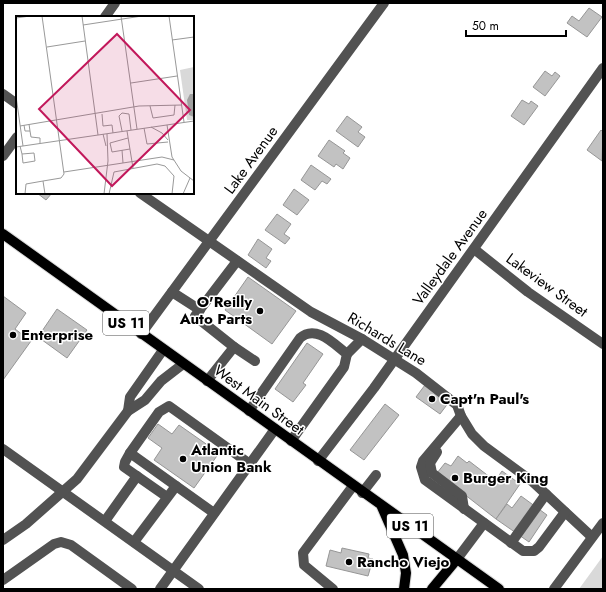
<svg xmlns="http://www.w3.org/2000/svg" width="606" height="592" viewBox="0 0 606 592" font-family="Jost,sans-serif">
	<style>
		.green { fill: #d9d9d9 }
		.building { fill: #c2c2c2; stroke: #969696 }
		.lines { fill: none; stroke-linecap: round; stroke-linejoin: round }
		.major-casing { stroke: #dbdbdb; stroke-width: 12 }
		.minor { stroke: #525252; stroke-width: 10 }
		.major { stroke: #000; stroke-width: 10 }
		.poi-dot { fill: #000; stroke: #fff; stroke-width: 1.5 }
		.labels { text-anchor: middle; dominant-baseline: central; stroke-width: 3; stroke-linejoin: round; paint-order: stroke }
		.shield { fill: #fff; stroke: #4c4c4c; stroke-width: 1 }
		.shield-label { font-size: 14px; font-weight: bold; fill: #000 }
		.street-label { font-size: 15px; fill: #000; stroke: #fff }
		.poi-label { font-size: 15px; font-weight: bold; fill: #000; stroke: #fff; text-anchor: start }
		.inset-road { fill: none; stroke: #999; stroke-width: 1 }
		.view { fill: #c2185b; fill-opacity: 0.15; stroke: #c2185b; stroke-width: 2 }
		.inset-edge { fill: none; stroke: #000; stroke-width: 2 }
	</style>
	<rect width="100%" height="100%" fill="#fff"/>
	<polygon class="green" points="603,556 603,589 579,589"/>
	<g class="building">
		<polygon points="589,8 602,17 587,37 567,23 572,16 579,21"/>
		<polygon points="545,71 552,76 555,72 560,76 545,96 533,87"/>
		<polygon points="522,100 529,104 531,101 538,106 524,125 511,116"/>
		<polygon points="347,116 362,127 358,132 365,137 358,147 336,131"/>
		<polygon points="601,130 603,132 602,161 587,150"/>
		<polygon points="329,140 345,151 343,153 350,158 343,169 336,164 334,167 318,156"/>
		<polygon points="311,165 331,179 327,184 322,181 315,190 301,180"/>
		<polygon points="294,189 309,200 297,215 283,205"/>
		<polygon points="37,193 52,193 46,200"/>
		<polygon points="277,214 291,224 284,234 290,238 285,244 265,230"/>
		<polygon points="258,239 272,249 266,258 271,261 266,268 248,255"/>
		<polygon points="248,277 296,311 272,344 225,310"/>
		<polygon points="3,296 26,313 15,329 31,341 3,380"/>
		<polygon points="57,309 87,330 67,358 38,337"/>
		<polygon points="307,343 323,354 303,383 306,385 293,402 275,389"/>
		<polygon points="425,385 449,402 440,414 416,397"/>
		<polygon points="385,404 399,415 364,460 350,450"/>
		<polygon points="158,424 172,434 179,425 219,453 194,488 154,460 162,448 148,438"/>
		<polygon points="458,456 467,463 469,461 495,481 502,471 520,484 496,519 437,473 445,463 451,466"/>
		<polygon points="521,496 547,515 529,542 496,519 507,504 512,508"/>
		<polygon points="342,548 369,554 368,558 373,559 368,576 326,566 330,550 341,553"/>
	</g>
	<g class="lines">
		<defs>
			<g id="major">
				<polyline points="3,234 499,589"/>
				<polyline points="382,507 403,555 406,573 404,589"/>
				<polyline points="432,589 457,559"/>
			</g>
		</defs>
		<use href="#major" class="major-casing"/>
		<g class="minor">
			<polyline points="105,17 115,3"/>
			<polyline points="3,94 17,104"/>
			<polyline points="3,156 17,137"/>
			<polyline points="140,193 311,312 362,339 416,373 457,405 461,416 472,434 484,446 533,482 592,537"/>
			<polyline points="474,249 528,292 603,344"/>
			<polyline points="172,292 200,310"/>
			<polyline points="141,334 384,3"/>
			<polyline points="234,347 255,361"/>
			<polyline points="347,354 362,339"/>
			<polyline points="207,381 234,347 195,316 237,261"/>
			<polyline points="128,411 130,397 163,350"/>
			<path d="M249,411L300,338C316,324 334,344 347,354L344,367L291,441"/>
			<polyline points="461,416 423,461 421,467 425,480 523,551 534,551 539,547 565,512"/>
			<polyline points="3,449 199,589"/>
			<polyline points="437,452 430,463 432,473 462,496 464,509"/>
			<polyline points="130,453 125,462 124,467 167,497"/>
			<polyline points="318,461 374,388 603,68"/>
			<polyline points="362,493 376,475"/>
			<polyline points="214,513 130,453 159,412 169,406 250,464"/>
			<polyline points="105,521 137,476"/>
			<polyline points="3,540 26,524 77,479 128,411 145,400 161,381 183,364"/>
			<polyline points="134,542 176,486"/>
			<polyline points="511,543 546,494"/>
			<polyline points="457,559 484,523"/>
			<polyline points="3,580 54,544 61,542 71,545 132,589"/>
			<polyline points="160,589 275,429"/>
			<polyline points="333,589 304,565 303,553 353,486"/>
			<polyline points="554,589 603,523"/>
		</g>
		<use href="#major" class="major"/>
	</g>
	<g class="poi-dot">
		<circle cx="260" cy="311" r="4"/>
		<circle cx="13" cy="335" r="4"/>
		<circle cx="432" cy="399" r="4"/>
		<circle cx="183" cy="459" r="4"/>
		<circle cx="455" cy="478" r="4"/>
		<circle cx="349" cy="562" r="4"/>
	</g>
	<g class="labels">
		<g class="shield">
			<rect x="103" y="311" width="46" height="24" rx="3"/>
			<rect x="387" y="514" width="46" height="24" rx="3"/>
		</g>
		<g class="shield-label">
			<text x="126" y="323">US 11</text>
			<text x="410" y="526">US 11</text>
		</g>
		<g class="street-label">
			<text transform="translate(251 160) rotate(-54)">Lake Avenue</text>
			<text transform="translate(450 257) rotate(-54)">Valleydale Avenue</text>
			<text transform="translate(547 285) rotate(36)">Lakeview Street</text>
			<text transform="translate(387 339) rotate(31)">Richards Lane</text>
			<text transform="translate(259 400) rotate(36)">West Main Street</text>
		</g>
		<g class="poi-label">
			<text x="252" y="302" text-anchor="end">O'Reilly<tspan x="252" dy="17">Auto Parts</tspan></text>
			<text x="21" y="335">Enterprise</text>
			<text x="440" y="399">Capt'n Paul's</text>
			<text x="191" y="450">Atlantic<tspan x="191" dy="17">Union Bank</tspan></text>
			<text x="463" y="478">Burger King</text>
			<text x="357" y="562">Rancho Viejo</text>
		</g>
	</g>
	<g transform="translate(16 16)">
		<rect width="178" height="178" fill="#fff"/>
		<path d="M178,51V104H171L164,54Z" fill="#d9d9d9"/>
		<path d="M174,78H178V101L173,99L171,84Z" fill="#a0a0a0"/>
		<path class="inset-road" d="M26,0L48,158L45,162L27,165L29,178M66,0L82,119M105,0L121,113M153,0L168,106M0,2L14,0M67,9L126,0M156,24L178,21M31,31L69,25M115,67L161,60M0,80L7,130M134,90L137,102L158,99L159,89M86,98L87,110L96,109L97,117M8,109L9,115H14L13,108M151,109L156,141L165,155L178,165M4,110L123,90L166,89M135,111L146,117L152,124M128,112L131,128L152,126M14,115L15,121L24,122V127M106,115L103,100L106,97L113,98L115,114M111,115L117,152M87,118L90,130M112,122L94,127L96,136L114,133M4,130L6,138L7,147L19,145L18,137L6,138M0,131L178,105M106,134L107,147M48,156L146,141L158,144M9,178L10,168L27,165M88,178L92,145L91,118M93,178L98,156L141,148L149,150L158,160L156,178M167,178L174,162"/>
		<path class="view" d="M101,18L174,94L96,170L23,93Z"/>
		<rect width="178" height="178" class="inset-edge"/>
	</g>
	<rect width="606" height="592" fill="none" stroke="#000000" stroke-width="8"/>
	<path d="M466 30v6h100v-6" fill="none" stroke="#000000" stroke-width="2"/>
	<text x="472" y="30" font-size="12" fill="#000000" stroke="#ffffff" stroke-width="3" paint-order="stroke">50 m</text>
</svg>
